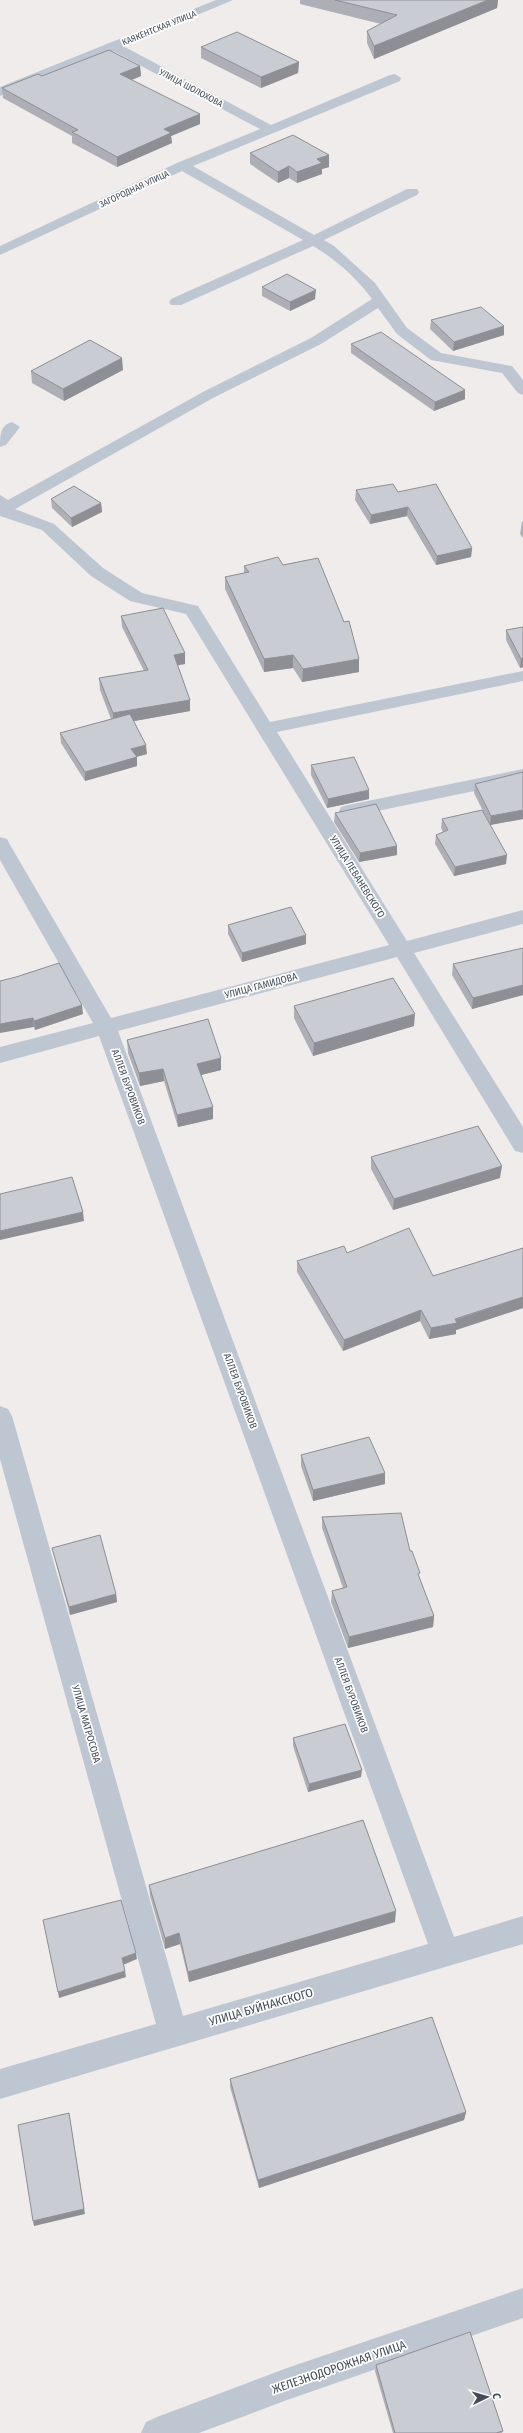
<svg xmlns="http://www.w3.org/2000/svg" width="523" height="2433" viewBox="0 0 523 2433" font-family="'Fira Sans Condensed',sans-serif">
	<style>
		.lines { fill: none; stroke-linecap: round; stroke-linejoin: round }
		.minor { fill: #bec6d2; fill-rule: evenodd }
		.wall { fill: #aeafb6 }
		.shaded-wall { fill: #8d8f94 }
		.building { fill: #caccd4; stroke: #8d8f94 }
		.labels { text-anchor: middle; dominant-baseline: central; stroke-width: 3.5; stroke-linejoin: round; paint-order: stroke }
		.far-street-label { font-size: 9px; fill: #434c5a; stroke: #fff }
		.street-label { font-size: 10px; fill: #434c5a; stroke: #fff }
		.near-street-label { font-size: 12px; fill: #434c5a; stroke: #fff }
	</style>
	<rect width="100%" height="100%" fill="#efeceb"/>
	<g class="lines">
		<g class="minor">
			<path d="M216,0H233L123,46L271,125L390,75L395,74L401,78L400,81L193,166L314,235L407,189H417L419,192L417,195L324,240L334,246L375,283L407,328L441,353L512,366L523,380V395L518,393L502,373L431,360L397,334L378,308L321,344L213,398L15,509L54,524L103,568L142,593L198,606L270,722L523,671V681L277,732L407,941L523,910V924L414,953L523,1127V1153L515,1151L397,957L118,1031L454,1937L523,1916V1944L0,2099V2069L156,2024L0,1459V1406L8,1409L12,1416L183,2016L428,1944L99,1036L0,1063V1047L93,1023L0,860V837L7,839L9,843L111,1018L389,945L186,614L130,601L91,576L42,530L0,516V495L8,500L203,392L311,338L372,299C358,279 334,258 313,246L181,305H171L169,302L171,299L303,240L182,171L0,255V246L177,163L260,129L113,51L0,96V87Z"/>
			<path d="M12,422L20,427L6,445L0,447C0,436 0,425 12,422Z"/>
			<polygon points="523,769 523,781 348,817 341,815 339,811 341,807 348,805"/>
			<polygon points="523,2288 523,2318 287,2400 199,2433 141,2433 146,2422 157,2417 287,2368"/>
		</g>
	</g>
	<g class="wall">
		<polygon points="300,0 498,0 497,8 374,59 367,43 367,31 381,24 300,4"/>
		<polygon points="201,47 299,62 298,73 261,88 201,58"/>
		<polygon points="140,66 141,76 132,80 200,124 171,136 172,143 117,167 72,143 72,136 3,98 2,88 42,76"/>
		<polygon points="250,153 329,155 329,167 322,169 322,174 297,183 289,178 278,183 250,164"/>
		<polygon points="262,287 315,299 290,311 262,296"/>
		<polygon points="431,320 504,335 453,351 430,329"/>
		<polygon points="351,344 465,390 465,399 434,411 351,353"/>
		<polygon points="123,370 64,401 32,383 31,371"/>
		<polygon points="356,490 398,492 472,548 471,557 436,565 407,516 370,524 355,500"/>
		<polygon points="51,499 101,503 102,512 72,527 52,508"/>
		<polygon points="523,521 523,538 520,534 522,522"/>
		<polygon points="283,565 359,672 302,682 293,668 264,672 225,589 225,577 244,573 244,566"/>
		<polygon points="121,616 185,653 185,664 177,665 190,700 190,711 133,721 147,754 136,757 137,766 85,781 61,743 60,733 111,719 100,690 99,678 144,671 122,627"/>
		<polygon points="523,627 523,667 520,668 506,640 506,630"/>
		<polygon points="311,765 369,799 327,808 311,775"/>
		<polygon points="475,784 523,819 490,825 506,864 454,876 435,844 436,835 443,832 441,828 442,819 489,823 474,793"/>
		<polygon points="335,813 397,846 397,855 359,862 334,822"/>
		<polygon points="228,925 306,944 242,962 228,934"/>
		<polygon points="523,948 523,995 472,1009 452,975 453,964"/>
		<polygon points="0,981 83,1014 35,1030 34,1027"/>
		<polygon points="294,1006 414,1026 313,1056 294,1018"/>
		<polygon points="127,1040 221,1070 201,1075 213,1119 178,1127 164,1081 140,1086 128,1053"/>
		<polygon points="371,1157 500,1178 393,1210 371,1169"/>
		<polygon points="523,1248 523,1308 456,1330 456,1334 429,1339 420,1321 343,1351 297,1272 297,1261 347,1253 433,1276"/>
		<polygon points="301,1455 385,1484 313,1501 301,1466"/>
		<polygon points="322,1517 410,1551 419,1578 434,1616 433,1627 348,1648 331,1602 332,1591 343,1588 322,1528"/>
		<polygon points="52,1548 116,1594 117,1602 70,1615 54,1556"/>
		<polygon points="293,1738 361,1777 308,1792 293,1746"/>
		<polygon points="149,1885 395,1922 189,1982 180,1944 165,1949 150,1896"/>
		<polygon points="230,2079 466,2112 464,2120 259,2188 230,2087"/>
		<polygon points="376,2365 503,2431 502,2433 393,2433 375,2371"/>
	</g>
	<g class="shaded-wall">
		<polygon points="488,0 498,0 497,8 374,59 374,46"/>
		<polygon points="299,62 298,73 261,88 261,77"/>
		<polygon points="140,66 141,76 121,84 120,74"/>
		<polygon points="200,114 200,124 171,136 172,143 117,167 117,157 164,129"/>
		<polygon points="329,155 329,167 322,169 322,174 297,183 297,172 317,159"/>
		<polygon points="289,166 289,178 278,183 278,172"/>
		<polygon points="316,290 315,299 290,311 290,302"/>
		<polygon points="504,326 504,335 453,351 454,342"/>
		<polygon points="122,358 123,370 64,401 63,389"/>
		<polygon points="465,390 465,399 434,411 435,402"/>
		<polygon points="101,503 102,512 72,527 71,518"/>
		<polygon points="408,507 407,516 370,524 371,515"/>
		<polygon points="472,548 471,557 436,565 437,556"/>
		<polygon points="185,653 185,664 174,666 174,655"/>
		<polygon points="293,655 293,668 264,672 264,659"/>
		<polygon points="523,658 523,667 520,668 521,659"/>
		<polygon points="359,659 359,672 302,682 303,669"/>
		<polygon points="190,700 190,711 113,725 113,713"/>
		<polygon points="146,745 147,754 132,758 131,749"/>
		<polygon points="137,757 137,766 85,781 85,772"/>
		<polygon points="369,790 369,799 327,808 328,799"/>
		<polygon points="523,810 523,819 490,825 491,816"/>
		<polygon points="397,846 397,855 359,862 360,853"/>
		<polygon points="507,855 506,864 454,876 455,867"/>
		<polygon points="306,935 306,944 242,962 242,953"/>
		<polygon points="523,985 523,995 472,1009 473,998"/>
		<polygon points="82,1005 83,1014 35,1030 34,1021"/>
		<polygon points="415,1014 414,1026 313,1056 314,1043"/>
		<polygon points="33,1018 34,1027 0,1033 0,1024"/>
		<polygon points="221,1058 221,1070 197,1076 197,1064"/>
		<polygon points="163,1069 164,1081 140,1086 139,1073"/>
		<polygon points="213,1107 213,1119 178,1127 177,1115"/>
		<polygon points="502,1166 500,1178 393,1210 394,1199"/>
		<polygon points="83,1212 84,1221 0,1240 0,1231"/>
		<polygon points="523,1297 523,1308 456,1330 456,1334 429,1339 431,1328"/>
		<polygon points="421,1310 420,1321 343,1351 344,1340"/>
		<polygon points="385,1473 385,1484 313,1501 313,1490"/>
		<polygon points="116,1594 117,1602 70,1615 69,1607"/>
		<polygon points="434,1616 433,1627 348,1648 349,1637"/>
		<polygon points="362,1770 361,1777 308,1792 309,1784"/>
		<polygon points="396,1911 395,1922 189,1982 188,1972"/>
		<polygon points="179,1933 180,1944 165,1949 165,1938"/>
		<polygon points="136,1953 137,1959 123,1965 122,1958"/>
		<polygon points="125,1971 126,1977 59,1998 58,1992"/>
		<polygon points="466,2112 464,2120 259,2188 258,2180"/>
		<polygon points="69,2113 85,2214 34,2226 33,2221"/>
	</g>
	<g class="building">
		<polygon points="335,0 488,0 374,46 367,31 397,15"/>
		<polygon points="237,32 299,62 261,77 201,47"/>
		<polygon points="109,50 140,66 120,74 200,114 164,129 171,133 117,157 72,132 78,130 2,88 38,74 42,76"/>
		<polygon points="293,135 329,155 317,159 322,163 297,172 289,166 278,172 250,153"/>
		<polygon points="287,274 316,290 290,302 262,287"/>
		<polygon points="481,307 504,326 454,342 431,320"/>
		<polygon points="381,332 465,390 435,402 351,344"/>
		<polygon points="90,340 122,358 63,389 31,371"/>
		<polygon points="393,484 398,492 436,484 472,548 437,556 408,507 371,515 356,490"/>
		<polygon points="74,486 101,503 71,518 51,499"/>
		<polygon points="278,557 283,565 318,558 344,622 349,621 359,659 303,669 293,655 264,659 225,577 249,572 244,566"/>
		<polygon points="163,608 185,653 174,655 190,700 113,713 99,678 148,670 121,616"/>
		<polygon points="523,627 523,658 521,659 506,630"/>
		<polygon points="130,714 146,745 131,749 137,757 85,772 60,733"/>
		<polygon points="354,757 369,790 328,799 311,765"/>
		<polygon points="523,772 523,810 491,816 475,784"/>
		<polygon points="376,804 397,846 360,853 335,813"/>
		<polygon points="482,810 507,855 455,867 436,835 448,830 442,819"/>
		<polygon points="291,907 306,935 242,953 228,925"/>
		<polygon points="523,948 523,985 473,998 453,964"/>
		<polygon points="59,963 82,1005 34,1021 33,1018 0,1024 0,981 16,977"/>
		<polygon points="393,978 415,1014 314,1043 294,1006"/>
		<polygon points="208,1019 221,1058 197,1064 213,1107 177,1115 163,1069 139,1073 127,1040"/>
		<polygon points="478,1126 502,1166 394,1199 371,1157"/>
		<polygon points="72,1177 83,1212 0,1231 0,1194"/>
		<polygon points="409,1228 433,1276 523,1248 523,1297 455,1319 457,1323 431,1328 421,1310 344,1340 297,1261 344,1246 347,1253"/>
		<polygon points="369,1437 385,1473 313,1490 301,1455"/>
		<polygon points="401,1513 410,1551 412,1551 420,1573 418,1574 434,1616 349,1637 332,1591 347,1587 322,1517"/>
		<polygon points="100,1535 116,1594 69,1607 52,1548"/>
		<polygon points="345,1724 362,1770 309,1784 293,1738"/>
		<polygon points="363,1820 396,1911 188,1972 179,1933 165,1938 149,1885"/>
		<polygon points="121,1900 136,1953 122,1958 125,1971 58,1992 43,1920"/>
		<polygon points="432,2017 466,2112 258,2180 230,2079"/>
		<polygon points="69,2113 84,2209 33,2221 18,2125"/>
		<polygon points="470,2332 503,2431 496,2433 395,2433 376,2365"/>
	</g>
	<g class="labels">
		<g class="far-street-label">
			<text transform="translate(159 28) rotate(-22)">КАЯКЕНТСКАЯ УЛИЦА</text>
			<text transform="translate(191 88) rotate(28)">УЛИЦА ШОЛОХОВА</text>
			<text transform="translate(134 189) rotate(-25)">ЗАГОРОДНАЯ УЛИЦА</text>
		</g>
		<g class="street-label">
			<text transform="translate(357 877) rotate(58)">УЛИЦА ЛЕВАНЕВСКОГО</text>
			<text transform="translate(261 986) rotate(-15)">УЛИЦА ГАМИДОВА</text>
			<text transform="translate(128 1087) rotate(70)">АЛЛЕЯ БУРОВИКОВ</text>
			<text transform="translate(240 1391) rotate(70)">АЛЛЕЯ БУРОВИКОВ</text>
			<text transform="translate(351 1695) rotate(70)">АЛЛЕЯ БУРОВИКОВ</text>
			<text transform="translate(86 1724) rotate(74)">УЛИЦА МАТРОСОВА</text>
		</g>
		<g class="near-street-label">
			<text transform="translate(261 2007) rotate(-16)">УЛИЦА БУЙНАКСКОГО</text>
			<text transform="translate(339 2367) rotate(-19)">ЖЕЛЕЗНОДОРОЖНАЯ УЛИЦА</text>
		</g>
	</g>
	<g transform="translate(487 2397) rotate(85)" stroke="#ffffff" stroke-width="3" paint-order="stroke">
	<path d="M0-3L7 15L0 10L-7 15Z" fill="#434c5a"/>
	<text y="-6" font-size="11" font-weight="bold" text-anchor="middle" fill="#434c5a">С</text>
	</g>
</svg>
